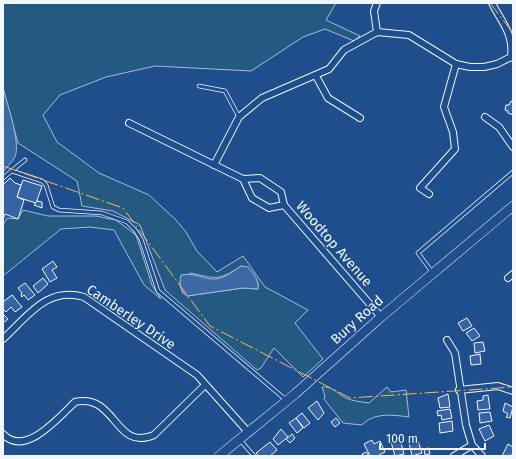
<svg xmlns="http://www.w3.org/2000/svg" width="516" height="459" viewBox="0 0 516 459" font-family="'Fira Sans',sans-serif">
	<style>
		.green { fill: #245a82; stroke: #a8bbd7; fill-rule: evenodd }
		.water { fill: #3b69a3; stroke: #a8bbd7 }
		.building { fill: #3563a3; stroke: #f2f6ff }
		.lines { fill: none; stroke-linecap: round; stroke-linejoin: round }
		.lane-casing { stroke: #f2f6ff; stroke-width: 4.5 }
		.street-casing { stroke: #f2f6ff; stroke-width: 8 }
		.secondary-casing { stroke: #f2f6ff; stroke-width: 10 }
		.lane { stroke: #1f4e8c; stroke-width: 3 }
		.street { stroke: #1f4e8c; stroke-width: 6 }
		.secondary { stroke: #1f4e8c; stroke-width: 9 }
		.power { stroke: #ffb74d; stroke-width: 1; stroke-dasharray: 14 3 2 3; stroke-linecap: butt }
		.labels { text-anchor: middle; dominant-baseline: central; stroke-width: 3; stroke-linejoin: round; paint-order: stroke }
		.street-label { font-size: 14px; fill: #f2f6ff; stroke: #1f4e8c }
	</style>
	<rect width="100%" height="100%" fill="#1f4e8c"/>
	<g class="green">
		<path d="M3,3H336L326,20L360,36L354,41L325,29L303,37L251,71L155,66L106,77L60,95L43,115L57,142L99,173L149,195L176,220L186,232L197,251L217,272L243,256L265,287L308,310L295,323L323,359L303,377L274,348L261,368L257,370L165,290L140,225L113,211L82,206L77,181L18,143L3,88ZM241,266C250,273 260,277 258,289L243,288L187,296L182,292L180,282L190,273C216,278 217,282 241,266Z"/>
		<polygon points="23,210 48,216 96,216 116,220 136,235 152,285 161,299 144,285 114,230 90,227 61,229 3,276 3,225 7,218 18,219"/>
		<path d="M322,387C332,386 338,394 346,398C352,401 362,402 369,403L387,387L391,392L406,390L409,417C394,415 374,412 362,425L343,423L324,399L325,396Z"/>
	</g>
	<g class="water">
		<path d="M3,88C7,104 21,142 15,157C12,162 7,167 3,172Z"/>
		<path d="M241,266L248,267C254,274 259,280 258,289L243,288L187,296C180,291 179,284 181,275C195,272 204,280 216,279C225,278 233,271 241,266Z"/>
	</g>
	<g class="building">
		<polygon points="511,101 513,102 513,115 508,113 508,111 505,110 506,105 509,105"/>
		<polygon points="10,178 15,183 21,185 17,197 24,200 18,219 5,214 3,220 3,185"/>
		<polygon points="23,180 42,186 36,203 17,197"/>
		<polygon points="37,201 42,202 42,208 34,205"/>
		<polygon points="53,261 57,267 52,270 57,278 50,282 42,269"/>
		<polygon points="43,278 48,284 38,293 33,286"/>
		<polygon points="25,283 35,295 28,300 24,295 22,297 21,295 22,293 18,288"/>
		<polygon points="12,295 22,307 15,312 11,307 6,312 3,309 3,302"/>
		<polygon points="3,314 8,319 3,323"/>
		<polygon points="467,318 472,326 463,331 458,323"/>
		<polygon points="474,328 480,336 472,341 466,333"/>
		<polygon points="483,342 485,351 475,353 474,343"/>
		<polygon points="480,354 481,364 471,365 470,356"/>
		<polygon points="448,394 450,407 440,408 438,398"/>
		<polygon points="488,395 490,409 478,410 477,401 483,400 483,396"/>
		<polygon points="317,401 324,413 318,420 308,408"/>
		<polygon points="505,403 513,407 510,418 506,417 508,414 503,411"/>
		<polygon points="450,409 452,418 442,420 441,415 438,416 437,411"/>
		<polygon points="490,412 492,421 480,423 479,413"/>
		<polygon points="302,413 310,423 304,428 296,418"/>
		<polygon points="296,418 303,428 297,433 289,423"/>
		<polygon points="336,418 340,423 335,427 331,422"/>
		<polygon points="452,421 453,431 440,433 439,423"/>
		<polygon points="489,425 494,436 485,441 479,429"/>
		<polygon points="281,429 288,437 278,445 273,439"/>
		<polygon points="292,434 295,438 290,443 286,439"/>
		<polygon points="400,439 404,454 395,456 391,442"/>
		<polygon points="372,440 374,444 380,441 385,452 379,455 380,456 370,456 364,444"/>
		<polygon points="418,441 422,453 412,456 409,443"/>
		<polygon points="270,442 277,450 270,456 259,456 256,453"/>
		<polygon points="508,444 513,447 513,455 502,456"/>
		<polygon points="429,448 430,454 425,455 424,449"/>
		<polygon points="366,452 369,456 363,456 362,454"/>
	</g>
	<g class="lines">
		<defs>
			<g id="lane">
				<polyline points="199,86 225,91 239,117"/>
				<polyline points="12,171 42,181 46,185 53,207 59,210 102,213 127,222 135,230 141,239 158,291 286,400"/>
				<polyline points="3,178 25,160"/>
				<polyline points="432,272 418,253 513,172"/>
				<polyline points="240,440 254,456"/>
			</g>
			<g id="street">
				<polyline points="377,3 374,11 377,32"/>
				<path d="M492,3C502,23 514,34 511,57"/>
				<polyline points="316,76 328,98 360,118"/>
				<polyline points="485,117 499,127 513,147"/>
				<polyline points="129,123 243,179 260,178 281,192 284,205"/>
				<polyline points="214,165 239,117 262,98 329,69 344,50 377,32 409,35 456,64 470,67 484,67 497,64 511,57 513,58"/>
				<polyline points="243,179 252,198 269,208 284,205 381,317"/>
				<polyline points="429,194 420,188 455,149 453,132 444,107 456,64"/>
				<polyline points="508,278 513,274"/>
				<path d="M3,339C28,316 47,286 84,297L197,375L249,433"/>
				<polyline points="447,340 455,353 466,425 472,445 482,456"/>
				<polyline points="459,390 498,386 513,391"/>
				<path d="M3,434C25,458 59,417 75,402C117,393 114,452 154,435L205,385"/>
				<polyline points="454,456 472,445"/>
			</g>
			<polyline id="secondary" points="219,456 295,394 381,317 513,206"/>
		</defs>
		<use href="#lane" class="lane-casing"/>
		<use href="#street" class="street-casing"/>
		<use href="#secondary" class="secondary-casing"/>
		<use href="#lane" class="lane"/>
		<use href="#street" class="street"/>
		<use href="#secondary" class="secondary"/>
		<g class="power">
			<polyline points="490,3 513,33"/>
			<polyline points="3,166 123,208 210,326 350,398 513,387"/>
		</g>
	</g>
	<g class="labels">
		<g class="street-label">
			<text transform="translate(334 244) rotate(49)">Woodtop Avenue</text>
			<text transform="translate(131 317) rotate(34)">Camberley Drive</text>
			<text transform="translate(357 320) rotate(-42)">Bury Road</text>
		</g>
	</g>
	<rect width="516" height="459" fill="none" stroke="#f2f6ff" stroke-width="8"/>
	<path d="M380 443v6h105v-6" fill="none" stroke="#f2f6ff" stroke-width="2"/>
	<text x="386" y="443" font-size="12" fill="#f2f6ff" stroke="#1f4e8c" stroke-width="3" paint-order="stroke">100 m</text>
</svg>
